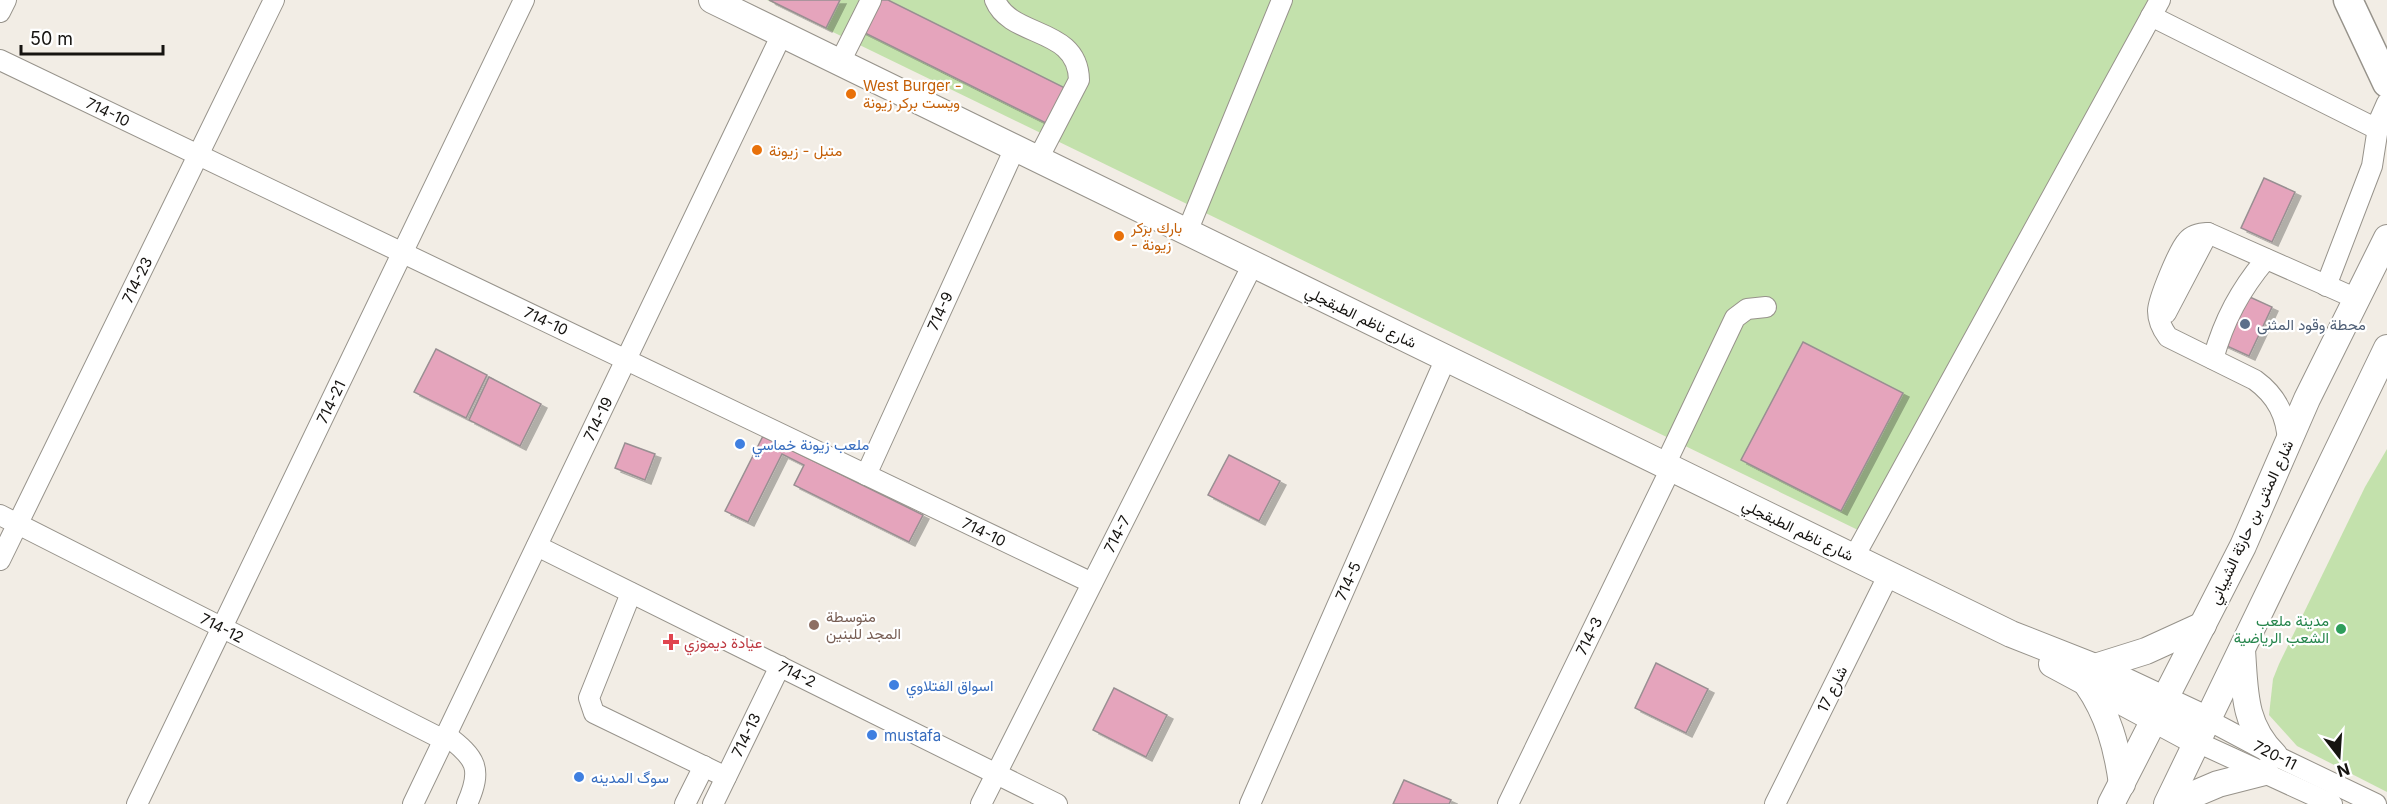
<svg xmlns="http://www.w3.org/2000/svg" width="2387" height="804" viewBox="0 0 2387 804" font-family="Inter,Vazirmatn,sans-serif">
	<style>
		.green { fill: #c3e1ac }
		.building { fill: #e5a4bc; stroke: #998f92; stroke-width: 1.5; filter: url(#shadow) }
		.lines { fill: none; stroke-linecap: round; stroke-linejoin: round }
		.minor-casing { stroke: #97938b; stroke-width: 22 }
		.major-casing { stroke: #97938b; stroke-width: 28 }
		.highway-casing { stroke: #97938b; stroke-width: 31 }
		.minor { stroke: #fff; stroke-width: 20 }
		.major { stroke: #fff; stroke-width: 26 }
		.highway { stroke: #fff; stroke-width: 28 }
		.food-dot { fill: #e8710a; stroke: #fff; stroke-width: 2 }
		.service-dot { fill: #5c6f8a; stroke: #fff; stroke-width: 2 }
		.shop-dot { fill: #3f7fe0; stroke: #fff; stroke-width: 2 }
		.education-dot { fill: #8d6e63; stroke: #fff; stroke-width: 2 }
		.leisure-dot { fill: #2e9e5b; stroke: #fff; stroke-width: 2 }
		.health-dot { fill: #e0444e; stroke: #fff; stroke-width: 2 }
		.labels { text-anchor: middle; dominant-baseline: central; stroke-width: 4.5; stroke-linejoin: round; paint-order: stroke }
		.food-label { font-size: 15px; fill: #c56008; stroke: #fff; text-anchor: start }
		.street-label { font-size: 15px; fill: #161411; stroke: #fff }
		.service-label { font-size: 15px; fill: #4e5e75; stroke: #fff; text-anchor: start }
		.shop-label { font-size: 15px; fill: #366cbe; stroke: #fff; text-anchor: start }
		.education-label { font-size: 15px; fill: #785e54; stroke: #fff; text-anchor: start }
		.leisure-label { font-size: 15px; fill: #27864d; stroke: #fff; text-anchor: end }
		.health-label { font-size: 15px; fill: #be3a42; stroke: #fff; text-anchor: start }
	</style>
	<defs>
		<filter id="shadow"><feDropShadow dx="6" dy="4" stdDeviation="0" flood-color="#0004"/></filter>
	</defs>
	<rect width="100%" height="100%" fill="#f2ede5"/>
	<g class="green">
		<polygon points="767,0 2148,0 2140,20 1858,530"/>
		<polygon points="2387,449 2387,792 2297,746 2269,715 2273,679 2279,664 2365,487"/>
	</g>
	<g class="building">
		<polygon points="769,0 840,0 826,28"/>
		<polygon points="874,0 888,0 1067,89 1050,125 859,30"/>
		<polygon points="2264,178 2295,192 2272,242 2241,228"/>
		<polygon points="2241,293 2272,307 2249,356 2218,342"/>
		<polygon points="1803,342 1903,393 1841,511 1741,460"/>
		<polygon points="436,349 487,375 466,418 414,392"/>
		<polygon points="489,377 541,404 520,446 469,420"/>
		<polygon points="763,436 923,515 909,542 794,485 804,465 782,454 748,522 725,511"/>
		<polygon points="625,443 655,454 645,480 615,468"/>
		<polygon points="1229,455 1280,481 1259,521 1208,495"/>
		<polygon points="1656,663 1708,689 1686,733 1635,708"/>
		<polygon points="1114,688 1167,715 1146,757 1093,730"/>
		<polygon points="1404,780 1451,800 1449,804 1393,804"/>
	</g>
	<g class="lines">
		<defs>
			<g id="minor">
				<path d="M995,0C1011,39 1078,26 1079,80L1038,159"/>
				<polyline points="0,12 6,0"/>
				<polyline points="2151,16 2377,129"/>
				<polyline points="0,60 1092,583"/>
				<polyline points="840,62 871,0"/>
				<polyline points="1187,232 1282,0"/>
				<polyline points="2326,286 2372,166 2379,121 2387,103"/>
				<polyline points="2166,313 2208,233"/>
				<path d="M2213,359C2224,320 2240,290 2266,259"/>
				<path d="M2288,443C2287,416 2277,396 2255,380L2168,337C2162,329 2158,321 2158,311C2158,300 2179,249 2187,241C2192,235 2200,233 2208,233L2357,299"/>
				<polyline points="1665,465 1735,318 1747,309 1766,307"/>
				<polyline points="866,475 1015,148"/>
				<polyline points="0,515 444,740"/>
				<polyline points="537,546 1057,804"/>
				<polyline points="1854,557 2160,0"/>
				<polyline points="0,560 274,0"/>
				<polyline points="631,593 589,698 594,713 726,777"/>
				<polyline points="2208,720 2274,755 2376,804"/>
				<path d="M446,735C476,758 483,768 467,804"/>
				<polyline points="2197,742 2332,804"/>
				<polyline points="137,804 524,0"/>
				<polyline points="413,804 782,34"/>
				<polyline points="685,804 704,766"/>
				<polyline points="713,804 780,666"/>
				<polyline points="981,804 1253,264"/>
				<polyline points="1250,804 1446,358"/>
				<polyline points="1508,804 1671,468"/>
				<polyline points="1775,804 1889,574"/>
			</g>
			<g id="major">
				<polyline points="712,0 2011,634 2095,667 2208,720"/>
				<path d="M2242,650C2245,691 2243,724 2274,755"/>
				<polyline points="2052,664 2197,742"/>
				<polyline points="2095,667 2146,651 2203,625"/>
				<path d="M2087,684C2108,714 2117,747 2122,784"/>
				<polyline points="2111,804 2243,546 2307,399 2387,238"/>
				<polyline points="2167,804 2387,348"/>
				<polyline points="2171,804 2218,784 2265,772"/>
			</g>
			<polyline id="highway" points="2348,0 2387,83"/>
		</defs>
		<use href="#minor" class="minor-casing"/>
		<use href="#major" class="major-casing"/>
		<use href="#highway" class="highway-casing"/>
		<use href="#minor" class="minor"/>
		<use href="#major" class="major"/>
		<use href="#highway" class="highway"/>
	</g>
	<g class="food-dot">
		<circle cx="851" cy="94" r="6"/>
		<circle cx="757" cy="150" r="6"/>
		<circle cx="1119" cy="236" r="6"/>
	</g>
	<circle class="service-dot" cx="2245" cy="324" r="6"/>
	<g class="shop-dot">
		<circle cx="740" cy="444" r="6"/>
		<circle cx="894" cy="685" r="6"/>
		<circle cx="872" cy="735" r="6"/>
		<circle cx="579" cy="777" r="6"/>
	</g>
	<circle class="education-dot" cx="814" cy="625" r="6"/>
	<circle class="leisure-dot" cx="2341" cy="629" r="6"/>
	<path class="health-dot" d="M668 633h6v6h6v6h-6v6h-6v-6h-6v-6h6z"/>
	<g class="labels">
		<g class="food-label">
			<text x="863" y="85">West Burger -<tspan x="863" dy="17">ويست بركر زيونة</tspan></text>
			<text x="769" y="150">متبل - زيونة</text>
			<text x="1131" y="227">بارك بركر<tspan x="1131" dy="17">- زيونة</tspan></text>
		</g>
		<g class="street-label">
			<text transform="translate(108 112) rotate(26)">714-10</text>
			<text transform="translate(137 280) rotate(-64)">714-23</text>
			<text transform="translate(940 311) rotate(-66)">714-9</text>
			<text transform="translate(1361 317) rotate(26)">شارع ناظم الطبقجلي</text>
			<text transform="translate(546 321) rotate(25)">714-10</text>
			<text transform="translate(331 402) rotate(-64)">714-21</text>
			<text transform="translate(598 419) rotate(-64)">714-19</text>
			<text transform="translate(2251 522) rotate(-65)">شارع المثنى بن حارثة الشيباني</text>
			<text transform="translate(1798 530) rotate(26)">شارع ناظم الطبقجلي</text>
			<text transform="translate(984 532) rotate(26)">714-10</text>
			<text transform="translate(1117 534) rotate(-63)">714-7</text>
			<text transform="translate(1348 581) rotate(-66)">714-5</text>
			<text transform="translate(222 628) rotate(27)">714-12</text>
			<text transform="translate(1589 636) rotate(-64)">714-3</text>
			<text transform="translate(797 674) rotate(26)">714-2</text>
			<text transform="translate(1832 689) rotate(-64)">شارع 17</text>
			<text transform="translate(746 735) rotate(-64)">714-13</text>
			<text transform="translate(2275 755) rotate(27)">720-11</text>
		</g>
		<g class="service-label">
			<text x="2257" y="324">محطة وقود المثنى</text>
		</g>
		<g class="shop-label">
			<text x="752" y="444">ملعب زيونة خماسي</text>
			<text x="906" y="685">اسواق الفتلاوي</text>
			<text x="884" y="735">mustafa</text>
			<text x="591" y="777">سوگ المدينه</text>
		</g>
		<g class="education-label">
			<text x="826" y="616">متوسطة<tspan x="826" dy="17">المجد للبنين</tspan></text>
		</g>
		<g class="leisure-label">
			<text x="2329" y="620">مدينة ملعب<tspan x="2329" dy="17">الشعب الرياضية</tspan></text>
		</g>
		<g class="health-label">
			<text x="684" y="642">عيادة ديموزي</text>
		</g>
	</g>
	<g transform="translate(2339 756) rotate(163)" stroke="#ffffff" stroke-width="4.5" paint-order="stroke">
	<path d="M0-4.5L10 22L0 15L-10 22Z" fill="#161411"/>
	<text y="-9" font-size="16" font-weight="bold" text-anchor="middle" fill="#161411">N</text>
	</g>
	<path d="M21 45v9h142v-9" fill="none" stroke="#161411" stroke-width="3"/>
	<text x="30" y="45" font-size="18" fill="#161411" stroke="#ffffff" stroke-width="4.5" paint-order="stroke">50 m</text>
</svg>
